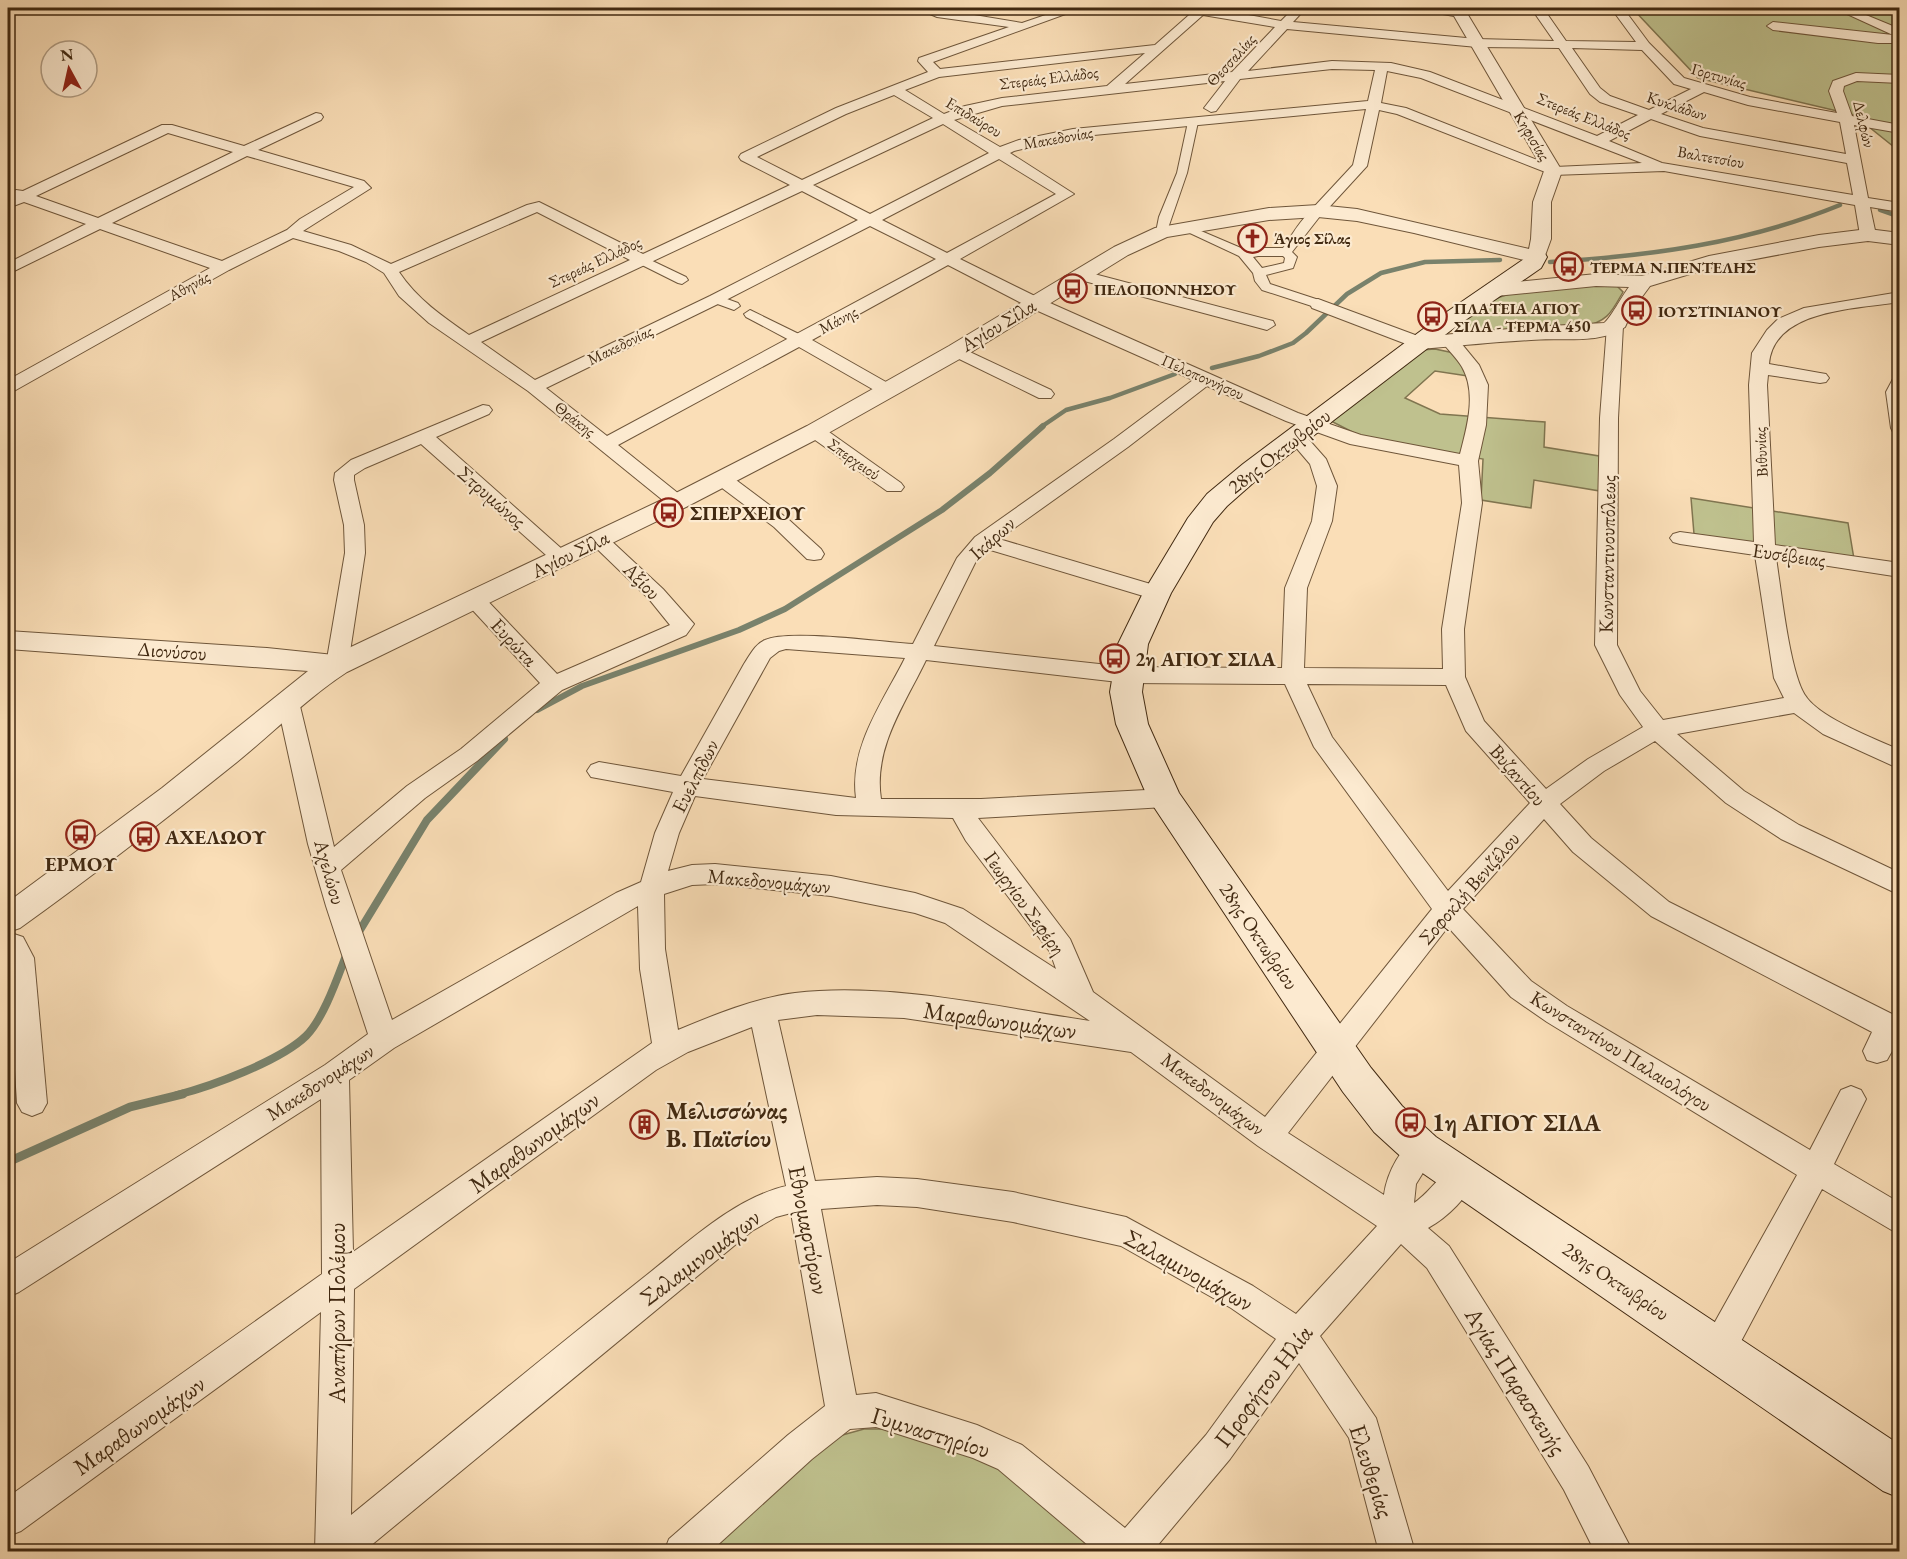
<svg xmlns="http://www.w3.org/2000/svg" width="1907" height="1559" viewBox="0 0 1907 1559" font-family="'EB Garamond',serif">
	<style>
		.green { fill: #bfc18e; stroke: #807550; stroke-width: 1.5 }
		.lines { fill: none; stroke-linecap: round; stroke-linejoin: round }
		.stream-far3 { stroke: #79826c; stroke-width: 4.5 }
		.stream-far2 { stroke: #79826c; stroke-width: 6 }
		.stream-far1 { stroke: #79826c; stroke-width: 8 }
		.stream { stroke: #79826c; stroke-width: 9 }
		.pedestrian-casing { stroke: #6f563a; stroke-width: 2 }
		.minor-casing { stroke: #6f563a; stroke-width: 2 }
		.tertiary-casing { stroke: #6f563a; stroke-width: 2 }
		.secondary-casing { stroke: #412911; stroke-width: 2 }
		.pedestrian { fill: #fcead0; fill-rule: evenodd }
		.minor { fill: #fcead0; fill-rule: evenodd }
		.tertiary { fill: #fcead0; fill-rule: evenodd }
		.secondary { fill: #fcead0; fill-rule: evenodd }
		.labels { text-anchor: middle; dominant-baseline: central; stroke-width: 4.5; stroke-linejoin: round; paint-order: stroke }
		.far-street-label { font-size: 16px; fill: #412911; stroke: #fcead0 }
		.far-poi-label { font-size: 16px; font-weight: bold; fill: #412911; stroke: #fcead0; text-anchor: start }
		.street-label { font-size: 20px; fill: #412911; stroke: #fcead0 }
		.poi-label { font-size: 20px; font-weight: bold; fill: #412911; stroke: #fcead0; text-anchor: start }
		.near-street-label { font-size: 24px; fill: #412911; stroke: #fcead0 }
		.near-poi-label { font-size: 24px; font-weight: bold; fill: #412911; stroke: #fcead0; text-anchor: start }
	</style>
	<rect width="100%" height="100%" fill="#fadeb7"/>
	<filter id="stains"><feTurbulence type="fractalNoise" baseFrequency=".00333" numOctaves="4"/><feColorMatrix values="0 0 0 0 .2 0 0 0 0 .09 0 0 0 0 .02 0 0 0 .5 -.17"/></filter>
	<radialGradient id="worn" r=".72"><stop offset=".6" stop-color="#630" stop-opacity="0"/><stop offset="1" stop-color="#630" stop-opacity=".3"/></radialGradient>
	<g class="green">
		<polygon points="1632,8 1899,8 1899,151 1854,115 1698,78"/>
		<path d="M1576,285L1617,286L1623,292C1611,313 1608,321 1583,327L1475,336L1460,332L1455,326L1491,300L1515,292Z"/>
		<polygon points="1435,349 1454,353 1468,376 1435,371 1405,398 1440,414 1545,422 1544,447 1599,456 1600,491 1534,480 1531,508 1481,500 1483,459 1364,438 1331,421 1421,350"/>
		<polygon points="1691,498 1848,523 1854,559 1694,534"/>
		<polygon points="864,1429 933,1429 991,1448 1112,1552 702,1552 821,1441"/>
	</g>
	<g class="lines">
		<g class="stream-far3">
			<polyline points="1880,210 1900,217"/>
			<path d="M1550,262C1650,256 1747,243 1840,205"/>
			<polyline points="1212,368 1259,356 1293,343 1306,333 1347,294 1381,273 1425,262 1500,260"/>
			<polyline points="1041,427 1066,410 1110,398 1175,374"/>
		</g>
		<polyline class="stream-far2" points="537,710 582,686 739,630 785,609 942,510 990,473 1043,426"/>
		<g class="stream-far1">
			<polyline points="357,935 427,820 504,739"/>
			<path d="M177,1095C212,1086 280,1061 306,1036C324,1018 338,976 347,953"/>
		</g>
		<polyline class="stream" points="8,1162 130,1107 183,1094"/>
		<defs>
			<g id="pedestrian">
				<polygon points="1193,119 1198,122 1187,173 1166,234 1158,234 1156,232 1159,217 1177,173 1188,122"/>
				<path d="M1318,208L1324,211L1292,252L1297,257L1293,268L1266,275L1270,284L1322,301L1324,304L1318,308L1262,290L1255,281L1253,273L1239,256L1177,227L1183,224L1187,225L1248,251L1258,248H1283C1292,236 1303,213 1318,208ZM1258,256H1283L1285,258L1284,263L1262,268L1253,257Z"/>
				<polygon points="642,256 686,277 688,280 682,284 678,283 638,263 638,257"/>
				<polygon points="716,295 738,303 740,306 734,310 712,302 710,299"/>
				<polygon points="750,310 805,337 806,340 800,344 795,343 746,317 744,314"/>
			</g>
			<g id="minor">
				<path d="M916,8H932L1022,23L1066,8H1082L933,62L940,69L1155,45L1197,8H1210L1281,21L1294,8H1306L1293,22L1477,39L1554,41L1531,8H1543L1566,41L1636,42L1611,8H1623L1649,43L1684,78L1750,97L1837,113L1829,91L1833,81L1856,73L1900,75V83L1857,81L1844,86L1843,91L1852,116L1900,125V133L1854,125L1868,198L1900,203V212L1870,207L1876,235L1868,240L1860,235L1855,205L1664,171L1553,175L1397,114L1379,110L1367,166L1323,214H1313L1310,211L1313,208L1353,165L1366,109L1073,137L1014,151L1010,153L1074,194L960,259L1041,299L1298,413L1361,435L1460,454C1467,427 1477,393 1462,367C1457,358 1448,350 1441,341L1444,337H1456L1479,365L1488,385L1486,425L1478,461L1482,503L1464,629L1465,677L1484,721L1546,789L1588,759L1643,727L1620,695L1595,645L1600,418L1607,326L1609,322H1621L1623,326L1618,418L1617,645L1640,691L1663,720L1784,698L1774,678L1755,555L1680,544L1673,542L1670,538L1673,534L1680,532L1754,542L1749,385L1752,353L1767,330L1778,319L1804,308L1900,292V302C1857,309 1773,309 1769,364L1820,373L1826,374L1829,378L1826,382L1820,383L1768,375L1767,385L1775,545L1900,563V577L1776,558C1781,588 1790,678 1807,698C1823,719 1875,739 1900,750V769L1823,734L1794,713L1677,734L1744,791L1799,825L1900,873V895L1781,839L1726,803L1655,741L1604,771L1560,804L1591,838L1669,902L1900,1018V1045L1896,1044L1887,1060L1877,1063L1867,1060L1863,1051L1872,1032L1651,916L1573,852L1544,819L1463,909L1531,981L1567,1006L1810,1150L1841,1090L1851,1086L1861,1090L1866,1099L1834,1164L1900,1203V1235L1822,1189L1730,1362L1718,1366L1706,1362L1702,1350L1706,1338L1797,1175L1547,1022L1511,997L1448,927L1288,1133L1384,1195C1387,1173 1401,1144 1422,1136L1433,1140L1437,1150L1416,1184L1414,1203C1432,1191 1442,1170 1462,1162L1473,1166L1477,1176C1468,1197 1448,1217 1428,1228L1449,1246L1588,1466L1633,1552H1595L1564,1490L1427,1268L1401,1244L1320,1336L1376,1418L1415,1552H1379L1349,1438L1299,1363L1230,1459L1152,1552H1096L998,1469L973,1458L876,1427L850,1429L812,1459L710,1552H664L669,1539L788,1435L825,1406L791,1213L776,1217L752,1231L363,1552H315L321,1312L21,1531L8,1536V1497L322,1274L321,1099L19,1292L8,1297V1263L325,1065L368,1034L326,906L308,844L277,702L280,696L288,694L296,696L299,702L334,847L407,786L461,749L540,683L467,604L463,599L467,594L474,592L481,594L557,674L670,625L649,599L592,544L589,540L592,536L599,534L606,536L663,589L694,624L686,635L562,690L477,761L425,798L341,870L392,1020L616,893L641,882L655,833L673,792L591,777L587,771L591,765L599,762L681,776L744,664C750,655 755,644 765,640C788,629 882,642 913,644L957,558L975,537L1114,439L1193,380L1029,307L948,265L812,340L893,386L896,390L893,394H881L799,347L618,445L684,498L687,502L684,506H670L528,391L429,323L399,296L384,273L366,262L339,251L293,238L229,270L14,391L8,392V380L210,268L100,229L8,274V263L86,224L24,202L8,208V199L11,197L9,194L16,190L23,191L162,125H172L244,146L316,113L321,114L323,117L321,120L258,150L364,181L371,188L303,231L351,245L391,264L527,205L539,202L643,254L790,185L741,160L739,157L741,154L836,108L928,72L918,61L919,58L1009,27L937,17ZM1203,15L1275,27L1232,72L1125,84ZM1287,29L1477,47L1559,48L1590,94L1600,102L1638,115L1597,136L1430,72L1391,63L1332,61L1248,71ZM1572,48L1642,50L1674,84L1691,89L1649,110L1610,96L1600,88ZM1145,53L1107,86L1002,98L965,106L944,114L905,90L939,77ZM1332,69L1375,70L1368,101L1073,129L1019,140L1000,147L954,120L1002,106L1225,81L1204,108L1211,112L1216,111L1240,79ZM1387,71L1421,78L1642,163L1555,167L1406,108L1381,103ZM1704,92L1748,105L1840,122L1846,154L1703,128L1661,114ZM894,95L933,118L802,180L757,157L846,114ZM1651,119L1700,136L1847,163L1853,195L1662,163L1609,141ZM943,124L989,153L870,214L813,185ZM168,133L233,152L98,218L36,196ZM247,156L354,187L300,219L287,230L222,261L112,223ZM999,159L1056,194L947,253L882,220ZM802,191L858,220L710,296L535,380L481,342ZM537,212L630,260L469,335C443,317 417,299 399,272ZM870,226L936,259L607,436L546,388L722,302ZM1207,386L1286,421L1350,444L1459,465L1462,503L1442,629L1443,669L1304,668L1307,588L1332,521L1337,486L1326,459L1303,433H1289L1287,437L1310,464L1317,486L1312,521L1285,588L1282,668L1127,667L934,646L976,561L987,549L1150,598L1157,600L1164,598L1168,593L1164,588L999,539L1128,447ZM786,649L905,658C883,702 849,747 856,798L703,779L770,658L779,651ZM926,660L1127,683L1285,684L1314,747L1432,909L1265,1117L1093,992L1070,939L978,818L1165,807L1174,804L1177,798L1174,792L1165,789L981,799H881C873,748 905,704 926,660ZM1307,684L1446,685L1466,731L1530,803L1448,891L1332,737ZM695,796L836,815L953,818L966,841L1050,952L1056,969L963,909L915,893L831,876L715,864L692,865L668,871L679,833ZM715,884L831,896L915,913L945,923L1090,1021C997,1007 888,982 795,993C755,998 714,1015 678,1030L665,949L664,894L692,885ZM638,906L640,969L652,1043L353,1252L349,1080L394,1048ZM817,1015L904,1018L1131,1052L1258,1146L1377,1226L1296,1314L1253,1286L1126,1217L1013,1192L917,1179L877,1177L815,1181L778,1020ZM752,1027L786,1186C731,1199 682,1248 638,1282C542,1358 447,1437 351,1515L354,1289L656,1070L688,1052ZM877,1205L917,1207L1013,1222L1121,1246L1231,1308L1276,1339L1206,1435L1125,1528L1022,1445L977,1425L876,1393L856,1395L821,1209Z"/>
				<polygon points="1834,8 1849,8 1900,29 1900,43 1878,43 1773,30 1767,26 1773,22 1893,35"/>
				<polygon points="1079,270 1273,321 1275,325 1267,330 1073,278 1071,275"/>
				<polygon points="1318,299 1426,339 1429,343 1426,347 1414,347 1312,308 1310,304 1312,300"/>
				<polygon points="957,346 1051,390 1054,394 1051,398 1039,398 951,355 948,351 951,347"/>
				<polygon points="1900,376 1900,433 1893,432 1891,428 1886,392 1894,377"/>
				<polygon points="483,405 489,406 492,410 489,414 436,437 572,558 569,563 562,565 555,563 421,444 365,468 354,475 354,480 364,525 365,553 348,665 345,670 337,673 329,670 326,665 345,553 344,525 334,480 335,473 351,460"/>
				<polygon points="815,425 822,427 901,483 904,487 901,491 887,491 808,435 806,431 808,427"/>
				<polygon points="721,472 728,474 788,519 821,549 824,554 821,559 814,560 807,559 774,527 714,482 711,478 714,474"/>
				<polygon points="8,932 23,937 34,958 47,1103 42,1112 32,1116 22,1112 17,1103 8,958"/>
			</g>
			<g id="tertiary">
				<path d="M1424,8H1461L1465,10L1562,171L1551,202V239L1543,261L1536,263L1414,233L1357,221L1318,217L1269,220L1167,237L1128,255L965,356L823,436L686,507L347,672C307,698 274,732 237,762C166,819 94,875 20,928L8,932V902L162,788L308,671L8,649V631L267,648L334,655L668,497L807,426L949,346L1114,247L1155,228L1269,208L1318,205L1357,209L1529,249L1531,239L1533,202L1544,171L1454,16L1426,11Z"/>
				<path d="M1868,229L1900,233V245L1868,241L1819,247L1713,267L1650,286L1633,309L1625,327C1601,345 1560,337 1531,340C1494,342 1457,346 1420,349L1412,348L1409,343L1412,338L1420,337L1532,327L1604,323C1610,319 1622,296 1629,287L1596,286L1496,296L1489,294L1486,290L1489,286L1496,284L1596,274L1642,276L1709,256L1819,235Z"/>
			</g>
			<polygon id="secondary" points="1536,250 1544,252 1547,257 1541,268 1454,328 1261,476 1227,506 1213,522 1171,593 1148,644 1142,692 1148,724 1179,793 1371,1068 1402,1106 1436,1137 1900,1445 1900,1498 1883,1491 1408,1163 1374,1132 1343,1092 1148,798 1116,724 1110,692 1118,644 1143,593 1188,518 1207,494 1243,464 1438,318 1524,259 1528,252"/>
		</defs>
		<use href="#pedestrian" class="pedestrian-casing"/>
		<use href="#minor" class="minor-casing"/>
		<use href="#tertiary" class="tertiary-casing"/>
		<use href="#secondary" class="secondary-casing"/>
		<use href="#pedestrian" class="pedestrian"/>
		<use href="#minor" class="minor"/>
		<use href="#tertiary" class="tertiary"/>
		<use href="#secondary" class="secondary"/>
	</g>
	<defs>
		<symbol id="church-ring" viewBox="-11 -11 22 22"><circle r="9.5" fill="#fcead0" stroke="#8f2418" stroke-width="1.5"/><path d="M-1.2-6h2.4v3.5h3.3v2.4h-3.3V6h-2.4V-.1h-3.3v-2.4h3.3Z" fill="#8f2418"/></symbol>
		<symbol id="bus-ring" viewBox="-11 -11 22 22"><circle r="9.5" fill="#fcead0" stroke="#8f2418" stroke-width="1.5"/><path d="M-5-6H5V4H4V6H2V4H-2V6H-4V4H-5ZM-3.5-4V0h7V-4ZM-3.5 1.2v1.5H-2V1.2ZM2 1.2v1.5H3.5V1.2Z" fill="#8f2418"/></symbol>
		<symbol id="building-ring" viewBox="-11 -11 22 22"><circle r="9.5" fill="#fcead0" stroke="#8f2418" stroke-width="1.5"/><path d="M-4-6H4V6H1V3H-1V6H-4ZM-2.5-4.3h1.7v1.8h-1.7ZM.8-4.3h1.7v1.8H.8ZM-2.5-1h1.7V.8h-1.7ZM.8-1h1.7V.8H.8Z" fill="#8f2418"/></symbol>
	</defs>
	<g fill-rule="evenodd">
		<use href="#church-ring" x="1236" y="222" width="33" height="33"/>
		<use href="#bus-ring" x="1552" y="250" width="33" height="33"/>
		<use href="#bus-ring" x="1056" y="272" width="33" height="33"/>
		<use href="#bus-ring" x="1620" y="294" width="33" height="33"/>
		<use href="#bus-ring" x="1416" y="300" width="33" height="33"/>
		<use href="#bus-ring" x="652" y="496" width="33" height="33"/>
		<use href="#bus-ring" x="1098" y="642" width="33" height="33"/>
		<use href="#bus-ring" x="64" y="818" width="33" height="33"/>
		<use href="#bus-ring" x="128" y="820" width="33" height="33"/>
		<use href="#bus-ring" x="1394" y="1106" width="33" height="33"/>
		<use href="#building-ring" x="628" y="1108" width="33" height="33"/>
	</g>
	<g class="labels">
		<g class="far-street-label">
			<text transform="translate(1231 60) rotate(-48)">Θεσσαλίας</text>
			<text transform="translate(1719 76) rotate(16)">Γορτυνίας</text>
			<text transform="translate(1049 78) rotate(-7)">Στερεάς Ελλάδος</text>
			<text transform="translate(1677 106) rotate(18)">Κυκλάδων</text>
			<text transform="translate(1584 116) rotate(22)">Στερεάς Ελλάδος</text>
			<text transform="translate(974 117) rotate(31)">Επιδαύρου</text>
			<text transform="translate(1864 124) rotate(76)">Δελφών</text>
			<text transform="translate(1532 136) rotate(59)">Κηφισίας</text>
			<text transform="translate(1058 138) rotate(-10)">Μακεδονίας</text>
			<text transform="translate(1711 157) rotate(10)">Βαλτετσίου</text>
			<text transform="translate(595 262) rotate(-25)">Στερεάς Ελλάδος</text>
			<text transform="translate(189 286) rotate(-29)">Αθηνάς</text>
			<text transform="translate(838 320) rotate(-28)">Μάνης</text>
			<text transform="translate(620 345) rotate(-26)">Μακεδονίας</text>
			<text transform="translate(1203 377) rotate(24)">Πελοποννήσου</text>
			<text transform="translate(575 419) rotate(38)">Θράκης</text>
			<text transform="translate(1761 452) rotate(-93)">Βιθυνίας</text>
			<text transform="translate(854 459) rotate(35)">Σπερχειού</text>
		</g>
		<g class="far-poi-label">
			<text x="1274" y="238">Άγιος Σίλας</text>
			<text x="1590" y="267">ΤΕΡΜΑ Ν.ΠΕΝΤΕΛΗΣ</text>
			<text x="1094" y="289">ΠΕΛΟΠΟΝΝΗΣΟΥ</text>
			<text x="1454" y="308">ΠΛΑΤΕΙΑ ΑΓΙΟΥ<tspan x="1454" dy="18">ΣΙΛΑ - ΤΕΡΜΑ 450</tspan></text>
			<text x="1658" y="311">ΙΟΥΣΤΙΝΙΑΝΟΥ</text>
		</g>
		<g class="street-label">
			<text transform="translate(998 325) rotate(-31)">Αγίου Σίλα</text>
			<text transform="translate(1279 451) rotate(-38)">28ης Οκτωβρίου</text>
			<text transform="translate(492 497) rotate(41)">Στρυμώνος</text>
			<text transform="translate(992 538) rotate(-42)">Ικάρων</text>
			<text transform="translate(570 554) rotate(-26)">Αγίου Σίλα</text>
			<text transform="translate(1607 554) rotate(-89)">Κωνσταντινουπόλεως</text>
			<text transform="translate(1789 555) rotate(8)">Ευσέβειας</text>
			<text transform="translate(642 581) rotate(45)">Αξίου</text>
			<text transform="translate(514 642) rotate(47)">Ευρώτα</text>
			<text transform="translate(172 651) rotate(4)">Διονύσου</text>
			<text transform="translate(1518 775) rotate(49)">Βυζαντίου</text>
			<text transform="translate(695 776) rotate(-63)">Ευελπίδων</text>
			<text transform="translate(330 872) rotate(74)">Αχελώου</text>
			<text transform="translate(769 881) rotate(5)">Μακεδονομάχων</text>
			<text transform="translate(1469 888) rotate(-49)">Σοφοκλή Βενιζέλου</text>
			<text transform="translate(1025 903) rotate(54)">Γεωργίου Σεφέρη</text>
			<text transform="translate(1259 936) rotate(56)">28ης Οκτωβρίου</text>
			<text transform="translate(1621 1051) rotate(32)">Κωνσταντίνου Παλαιολόγου</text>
			<text transform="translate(320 1082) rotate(-33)">Μακεδονομάχων</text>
			<text transform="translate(1213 1094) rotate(37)">Μακεδονομάχων</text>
			<text transform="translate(1616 1281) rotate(34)">28ης Οκτωβρίου</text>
		</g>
		<g class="poi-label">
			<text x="690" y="513">ΣΠΕΡΧΕΙΟΥ</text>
			<text x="1135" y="659">2η ΑΓΙΟΥ ΣΙΛΑ</text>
			<text x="165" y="837">ΑΧΕΛΩΟΥ</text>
			<text x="81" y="864" text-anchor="middle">ΕΡΜΟΥ</text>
		</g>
		<g class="near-street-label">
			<text transform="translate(1000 1020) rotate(8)">Μαραθωνομάχων</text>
			<text transform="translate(534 1142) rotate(-36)">Μαραθωνομάχων</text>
			<text transform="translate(809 1230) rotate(79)">Εθνομαρτύρων</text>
			<text transform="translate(700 1257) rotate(-37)">Σαλαμινομάχων</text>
			<text transform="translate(1189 1270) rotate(29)">Σαλαμινομάχων</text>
			<text transform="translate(336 1313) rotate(-90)">Αναπήρων Πολέμου</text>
			<text transform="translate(1516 1381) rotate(58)">Αγίας Παρασκευής</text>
			<text transform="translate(1263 1386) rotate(-53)">Προφήτου Ηλία</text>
			<text transform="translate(139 1425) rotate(-35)">Μαραθωνομάχων</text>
			<text transform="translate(931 1432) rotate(17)">Γυμναστηρίου</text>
			<text transform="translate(1372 1471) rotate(72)">Ελευθερίας</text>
		</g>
		<g class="near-poi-label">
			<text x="666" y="1110">Μελισσώνας<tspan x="666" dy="28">B. Παϊσίου</tspan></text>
			<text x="1432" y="1122">1η ΑΓΙΟΥ ΣΙΛΑ</text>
		</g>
	</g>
	<rect width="1907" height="1559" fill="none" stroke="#fadeb7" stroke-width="30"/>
	<rect x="9" y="9" width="1889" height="1541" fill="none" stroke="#412911" stroke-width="3"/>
	<rect x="15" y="15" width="1877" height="1529" fill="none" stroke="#412911" stroke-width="1.5"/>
	<g transform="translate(69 69) rotate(352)"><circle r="28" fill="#fcead0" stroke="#b19d84" stroke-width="1.5"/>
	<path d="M0-4.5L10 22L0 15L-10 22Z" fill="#8f2418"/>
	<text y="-9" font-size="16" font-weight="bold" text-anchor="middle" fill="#412911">N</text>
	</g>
	<rect width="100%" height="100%" filter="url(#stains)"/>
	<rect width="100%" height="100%" fill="url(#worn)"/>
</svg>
